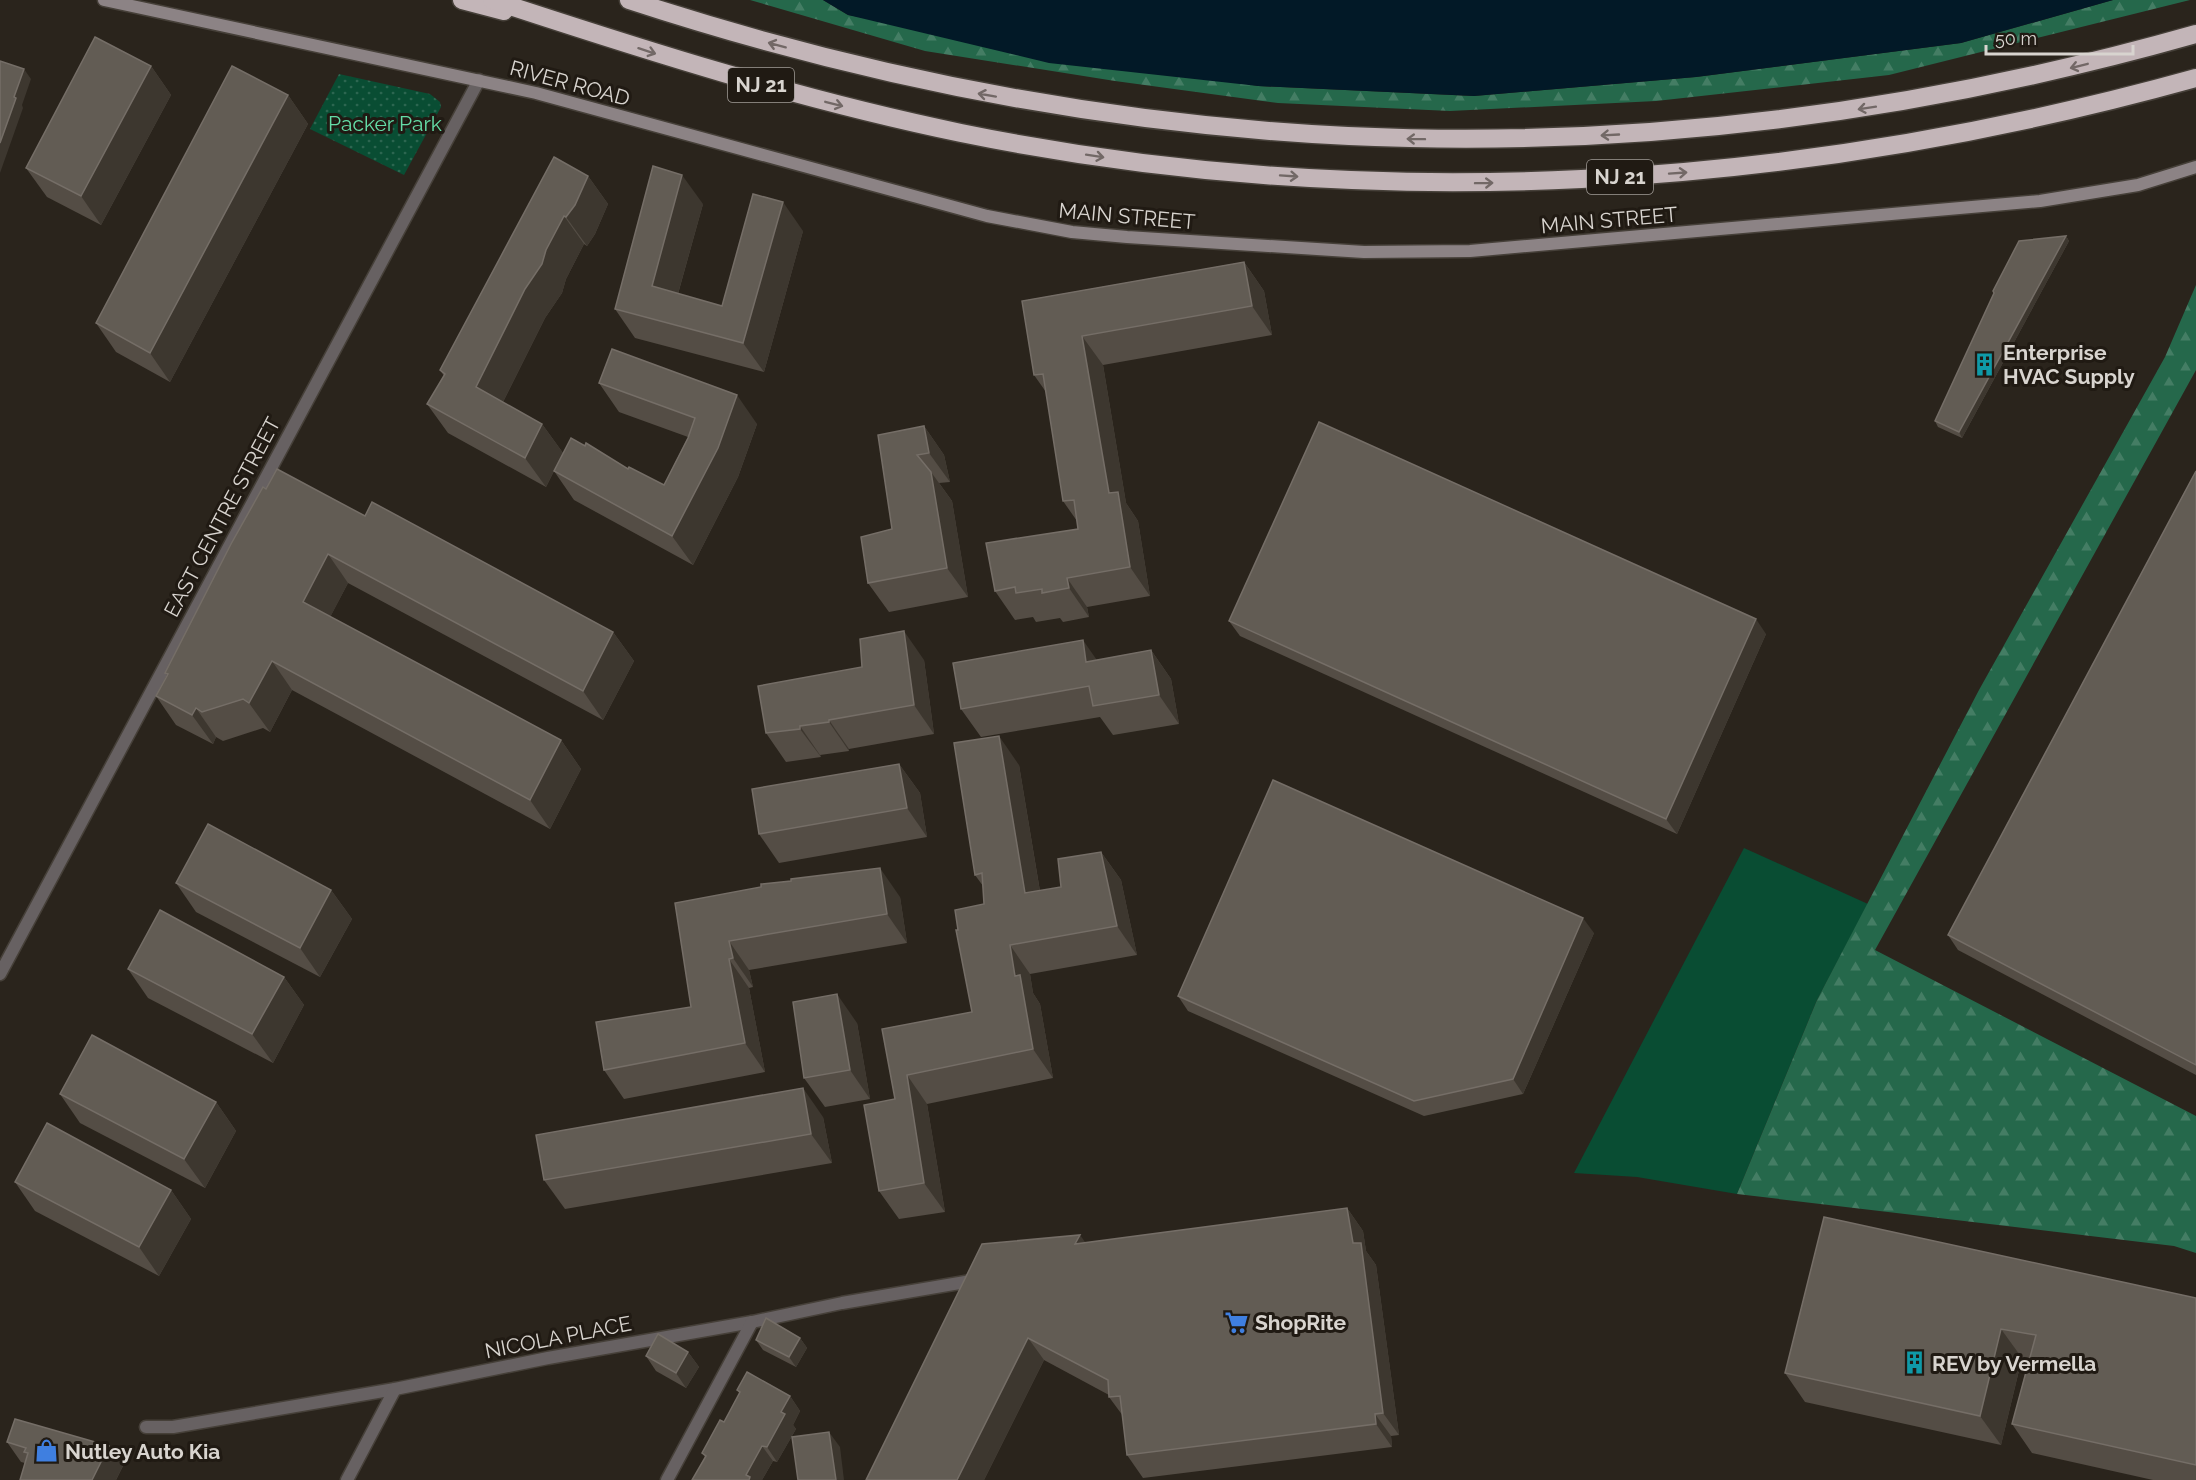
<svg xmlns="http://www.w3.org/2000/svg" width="2196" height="1480" viewBox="0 0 2196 1480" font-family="Raleway,sans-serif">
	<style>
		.grass { fill: #094d33 }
		.forest { fill: url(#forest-firs) }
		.park { fill: url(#park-dots) }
		.water { fill: #021927 }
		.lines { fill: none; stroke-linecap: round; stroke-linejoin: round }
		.street-casing { stroke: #464039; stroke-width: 15 }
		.secondary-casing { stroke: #464039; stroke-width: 15 }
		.highway-casing { stroke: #464039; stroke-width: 21 }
		.street { stroke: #676162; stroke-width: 12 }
		.secondary { stroke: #8c8385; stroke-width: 12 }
		.highway { stroke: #c3b5b8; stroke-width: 18 }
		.wall { fill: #544d45 }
		.shaded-wall { fill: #3d372f }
		.building { fill: #625c54; stroke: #756e67; stroke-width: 1.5 }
		.oneway { stroke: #726866 }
		.labels { text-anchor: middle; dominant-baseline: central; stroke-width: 6; stroke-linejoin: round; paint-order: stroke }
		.shield { fill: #201a13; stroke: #a19c97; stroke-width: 1.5 }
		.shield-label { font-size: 20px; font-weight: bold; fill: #d8d4cf }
		.street-label { font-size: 21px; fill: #d8d4cf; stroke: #201a13 }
		.park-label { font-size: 21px; fill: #64dca7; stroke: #201a13 }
		.poi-label { font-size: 21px; font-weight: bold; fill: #d8d4cf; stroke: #201a13; text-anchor: start }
	</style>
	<defs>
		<pattern id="forest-firs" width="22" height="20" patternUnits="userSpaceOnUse" patternTransform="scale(1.5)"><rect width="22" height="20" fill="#25684b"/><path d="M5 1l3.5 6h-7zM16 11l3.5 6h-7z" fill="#447d64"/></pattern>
		<pattern id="park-dots" width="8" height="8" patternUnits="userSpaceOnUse" patternTransform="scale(1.5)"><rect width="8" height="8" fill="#094d33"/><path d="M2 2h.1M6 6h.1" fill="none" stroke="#2c6650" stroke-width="1.8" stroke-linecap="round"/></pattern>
	</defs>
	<rect width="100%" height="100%" fill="#2a241c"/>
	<polygon class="grass" points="1744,848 1868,904 1817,1000 1737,1194 1637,1177 1574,1173"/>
	<g class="forest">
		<polygon points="750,0 823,0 848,15 1258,86 1474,96 1696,77 1961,43 2113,0 2190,0 1889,75 1656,101 1450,111 1278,103 1115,81 925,51"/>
		<polygon points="2196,285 2196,370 1875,950 2196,1116 2196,1253 2174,1246 1737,1194 1817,1000 1979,690 2165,357"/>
	</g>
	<polygon class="park" points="339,74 430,94 440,102 441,107 404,175 310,129"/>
	<polygon class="water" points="823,0 2113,0 1961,43 1696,77 1474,96 1258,86 1049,63 848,15"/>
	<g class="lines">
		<defs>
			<g id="street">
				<polyline points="0,974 479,80"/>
				<polyline points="146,1427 173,1427 395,1389 548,1358 752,1322 842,1303 977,1280"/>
				<polyline points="347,1480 395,1389"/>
				<polyline points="667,1480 752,1322"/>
			</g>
			<polyline id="secondary" points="104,0 536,93 987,216 1072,232 1127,237 1364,252 1470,251 2040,201 2138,185 2196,167"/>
			<g id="highway">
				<polyline points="462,0 504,11"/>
				<path d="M492,0C647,51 801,100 961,133C1372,217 1793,190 2196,78"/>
				<path d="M629,0C1154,172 1664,185 2196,34"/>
			</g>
		</defs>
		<use href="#street" class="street-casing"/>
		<use href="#secondary" class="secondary-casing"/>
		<use href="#highway" class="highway-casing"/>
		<use href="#street" class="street"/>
		<use href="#secondary" class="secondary"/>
		<use href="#highway" class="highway"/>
	</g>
	<g class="wall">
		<polygon points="151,66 171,95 101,225 47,197 26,168"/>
		<polygon points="288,95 308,124 170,382 116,352 96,323"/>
		<polygon points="588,176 608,204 595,234 587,246 584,244 566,279 562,293 545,318 503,402 542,424 563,453 546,487 448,433 427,404 444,376 440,370"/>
		<polygon points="703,204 678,294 722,306 803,231 764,372 635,338 615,309"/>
		<polygon points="2066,236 2069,241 1962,438 1938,427 1935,421"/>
		<polygon points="1244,262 1264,291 1272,335 1103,365 1126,503 1138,521 1150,596 1087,607 1089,617 1063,622 1060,618 1036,622 1033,617 1015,620 995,591 1078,529 1077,521 1063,501 1046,392 1034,375 1022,301"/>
		<polygon points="599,383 757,424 738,477 693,565 574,500 554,471 628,469 664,485 688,437 619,412"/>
		<polygon points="924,426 944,455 950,482 939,483 952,501 968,597 889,612 868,583 892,529"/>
		<polygon points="2196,471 2196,1075 1958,950 1948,935"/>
		<polygon points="365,516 613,632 634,661 603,720 348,583 330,617 561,740 581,769 550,829 292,690 270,732 263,728 223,741 216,737 213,744 176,725 156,696 167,675 165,673"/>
		<polygon points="1229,621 1766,634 1677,834 1240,636"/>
		<polygon points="1151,650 1171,679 1179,724 1113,735 1100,717 981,737 961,709 1096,660"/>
		<polygon points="924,660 934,734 849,749 849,751 820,755 821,757 786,762 766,733"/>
		<polygon points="899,764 920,793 927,837 779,863 759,834"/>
		<polygon points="1019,765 1040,891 1061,887 1101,852 1121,880 1137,955 1030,974 1033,993 1040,1004 1053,1078 927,1104 945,1212 899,1219 879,1191 895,1099 882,1029 972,1012 958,930 984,904 983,886 975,875"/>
		<polygon points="176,883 331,890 352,919 320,977 196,912"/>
		<polygon points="900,897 907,943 749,970 753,987 749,988 765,1072 624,1099 604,1070 691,1007 675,903"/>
		<polygon points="1594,933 1523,1094 1424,1116 1188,1011 1178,996"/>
		<polygon points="128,969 284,977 304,1005 273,1063 148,998"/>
		<polygon points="857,1023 870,1099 825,1107 804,1078"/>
		<polygon points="60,1094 216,1102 236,1131 205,1188 80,1123"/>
		<polygon points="823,1117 832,1163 565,1209 544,1180"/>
		<polygon points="15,1182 171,1190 191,1219 159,1276 35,1211"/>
		<polygon points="1347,1208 1363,1231 1366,1251 1376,1265 1399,1435 1391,1436 1392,1447 1143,1478 1127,1455 1123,1416 1109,1397 1109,1395 1044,1360 984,1480 866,1480 1086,1243"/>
		<polygon points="1824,1217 2196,1298 2196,1480 2153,1480 2032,1453 2012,1424 2029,1359 2022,1358 2001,1445 1805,1402 1785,1373"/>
		<polygon points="800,1338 807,1348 796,1367 763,1350 756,1340"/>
		<polygon points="688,1352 699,1367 686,1388 656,1371 646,1356"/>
		<polygon points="737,1390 790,1396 800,1411 793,1425 796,1429 777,1462 773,1461 762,1480 692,1480 705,1457 702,1453 724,1422 740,1394"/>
		<polygon points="7,1442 109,1446 123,1466 116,1480 20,1480 25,1463 21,1462"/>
	</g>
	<g class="shaded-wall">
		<polygon points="151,66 171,95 101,225 81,196"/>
		<polygon points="24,69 31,79 22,105 23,108 0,173 0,143 14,97"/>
		<polygon points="288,95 308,124 170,382 150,353"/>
		<polygon points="682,175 703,204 672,315 652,286"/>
		<polygon points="588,176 608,204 595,234 587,246 566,217"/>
		<polygon points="783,202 803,231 764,372 743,343"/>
		<polygon points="564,216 584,244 566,279 562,293 545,318 496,416 476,387 525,289"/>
		<polygon points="2066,236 2069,241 1962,438 1959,432"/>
		<polygon points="1244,262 1264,291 1272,335 1252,306"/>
		<polygon points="1082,336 1103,365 1126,503 1138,521 1150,596 1130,567 1109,493"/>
		<polygon points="737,395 757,424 738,477 693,565 672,536"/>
		<polygon points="542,424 563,453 546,487 525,458"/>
		<polygon points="924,426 944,455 950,482 929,453"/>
		<polygon points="931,472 952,501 968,597 947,568"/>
		<polygon points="328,554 348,583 323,631 303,602"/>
		<polygon points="1067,578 1087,607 1089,617 1069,588"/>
		<polygon points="1756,619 1766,634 1677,834 1666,819"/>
		<polygon points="904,631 924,660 934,734 914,705"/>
		<polygon points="613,632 634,661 603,720 583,691"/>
		<polygon points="1083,640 1103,669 1086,662"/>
		<polygon points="1151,650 1171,679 1179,724 1159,695"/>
		<polygon points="272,661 292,690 270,732 249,703"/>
		<polygon points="196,708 216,737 213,744 192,715"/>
		<polygon points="829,720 849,749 849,751 829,722"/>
		<polygon points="800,726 820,755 821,757 800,729"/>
		<polygon points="999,736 1019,765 1045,922 1025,893"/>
		<polygon points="561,740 581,769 550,829 530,800"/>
		<polygon points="899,764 920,793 927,837 907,808"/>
		<polygon points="1101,852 1121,880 1137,955 1117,926"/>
		<polygon points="880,868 900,897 907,943 887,914"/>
		<polygon points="331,890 352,919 320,977 300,948"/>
		<polygon points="1583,918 1594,933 1523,1094 1513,1079"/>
		<polygon points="729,941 749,970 753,987 733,958"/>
		<polygon points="1010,945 1030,974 1033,993 1040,1004 1053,1078 1033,1049 1015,976"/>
		<polygon points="729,959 749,988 765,1072 745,1043"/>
		<polygon points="284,977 304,1005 273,1063 252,1034"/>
		<polygon points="837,994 857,1023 870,1099 850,1070"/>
		<polygon points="907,1075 927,1104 945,1212 924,1183"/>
		<polygon points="803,1088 823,1117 832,1163 811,1134"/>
		<polygon points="216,1102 236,1131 205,1188 184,1159"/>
		<polygon points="171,1190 191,1219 159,1276 139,1247"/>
		<polygon points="1347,1208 1363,1231 1366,1251 1376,1265 1399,1435 1383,1413"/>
		<polygon points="1080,1235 1096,1257 1075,1244"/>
		<polygon points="2001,1329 2022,1358 2001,1445 1980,1416"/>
		<polygon points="800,1338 807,1348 796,1367 789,1357"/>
		<polygon points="1028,1338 1044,1360 984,1480 957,1480"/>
		<polygon points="688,1352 699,1367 686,1388 676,1373"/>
		<polygon points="790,1396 800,1411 793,1425 796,1429 777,1462 767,1447 781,1412"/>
		<polygon points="1375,1414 1391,1436 1392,1447 1376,1424"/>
		<polygon points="829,1432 840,1447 844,1480 836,1480"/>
		<polygon points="109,1446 123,1466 116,1480 92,1480"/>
		<polygon points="762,1446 773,1461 762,1480 749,1480 746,1475"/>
	</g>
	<g class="building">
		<polygon points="95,37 151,66 81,196 26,168"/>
		<polygon points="0,61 24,69 14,97 16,98 0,143"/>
		<polygon points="232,66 288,95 150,353 96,323"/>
		<polygon points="554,157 588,176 575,205 566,217 564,216 546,250 542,264 525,289 476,387 542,424 525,458 427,404 445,374 440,370"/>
		<polygon points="653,166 682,175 652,286 722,306 753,194 783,202 743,343 615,309"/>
		<polygon points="2066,236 1959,432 1935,421 1994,293 1993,291 2019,241"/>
		<polygon points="1244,262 1252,306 1082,336 1109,493 1118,492 1130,567 1067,578 1069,588 1042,593 1042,589 1016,593 1015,587 995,591 986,543 1078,529 1074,500 1063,501 1043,374 1034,375 1022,301"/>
		<polygon points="612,349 737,395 718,448 672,536 554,471 571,438 585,446 586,443 628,469 629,467 664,485 688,438 695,418 599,383"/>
		<polygon points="1319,422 1756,619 1666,819 1229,621"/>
		<polygon points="924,426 929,453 917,455 931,472 947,568 868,583 861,537 892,529 878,435"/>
		<polygon points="277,469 365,516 372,502 613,632 583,691 328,554 303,602 561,740 530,800 272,661 249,703 243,699 202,712 196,708 192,715 156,696 168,674 165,673 231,544 263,487 266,489"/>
		<polygon points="2196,471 2196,1065 1948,935"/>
		<polygon points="904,631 914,705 829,720 829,722 800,726 800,729 766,733 758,686 862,667 860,639"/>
		<polygon points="1083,640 1086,662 1151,650 1159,695 1093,706 1089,686 961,709 953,663"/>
		<polygon points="999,736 1025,893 1061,887 1058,859 1101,852 1117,926 1010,945 1015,976 1020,975 1033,1049 907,1075 924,1183 879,1191 864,1105 895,1099 882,1029 972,1012 956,930 958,930 955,910 984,904 982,873 975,875 954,743"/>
		<polygon points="899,764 907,808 759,834 752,789"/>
		<polygon points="1273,780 1583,918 1513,1079 1414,1101 1178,996"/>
		<polygon points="208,824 331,890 300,948 176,883"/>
		<polygon points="880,868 887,914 729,941 733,958 729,959 745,1043 604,1070 596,1022 691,1007 675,903 761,887 761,884 791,881 791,879"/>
		<polygon points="160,910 284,977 252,1034 128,969"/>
		<polygon points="837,994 850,1070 804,1078 793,1002"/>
		<polygon points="92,1035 216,1102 184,1159 60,1094"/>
		<polygon points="803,1088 811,1134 544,1180 536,1135"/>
		<polygon points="47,1123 171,1190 139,1247 15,1182"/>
		<polygon points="1347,1208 1353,1243 1361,1243 1383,1413 1375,1414 1376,1424 1127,1455 1120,1396 1109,1397 1108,1380 1028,1338 957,1480 866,1480 982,1244 1080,1235 1075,1244"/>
		<polygon points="1824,1217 2196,1298 2196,1465 2012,1424 2036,1335 2001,1329 1980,1416 1785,1373"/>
		<polygon points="766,1318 800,1338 789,1357 756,1340"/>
		<polygon points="658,1334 688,1352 676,1373 646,1356"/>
		<polygon points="747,1372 790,1396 781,1412 785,1414 767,1447 762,1446 746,1475 750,1477 749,1480 692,1480 706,1456 702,1453 720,1420 724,1422 740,1392 737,1390"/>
		<polygon points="15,1419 109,1446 92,1480 20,1480 28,1453 24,1452 26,1448 7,1442"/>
		<polygon points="829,1432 836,1480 798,1480 792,1437"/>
	</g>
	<defs><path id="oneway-shaft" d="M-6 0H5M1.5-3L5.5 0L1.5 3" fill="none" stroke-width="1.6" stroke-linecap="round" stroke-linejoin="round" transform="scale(1.5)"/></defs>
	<g class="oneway">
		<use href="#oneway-shaft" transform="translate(777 45) rotate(-165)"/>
		<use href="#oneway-shaft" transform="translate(647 51) rotate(18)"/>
		<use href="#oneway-shaft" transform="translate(2079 66) rotate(166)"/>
		<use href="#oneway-shaft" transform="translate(987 95) rotate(-170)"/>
		<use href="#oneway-shaft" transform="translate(834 104) rotate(14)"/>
		<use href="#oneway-shaft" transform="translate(1867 108) rotate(171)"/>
		<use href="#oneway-shaft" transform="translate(1610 135) rotate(177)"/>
		<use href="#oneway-shaft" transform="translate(1416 139) rotate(-179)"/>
		<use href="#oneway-shaft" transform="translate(1095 156) rotate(9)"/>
		<use href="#oneway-shaft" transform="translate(1678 173) rotate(-4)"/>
		<use href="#oneway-shaft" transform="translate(1289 176) rotate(4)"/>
		<use href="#oneway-shaft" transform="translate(1484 183) rotate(-1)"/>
	</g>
	<defs>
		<symbol id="building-bare" viewBox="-9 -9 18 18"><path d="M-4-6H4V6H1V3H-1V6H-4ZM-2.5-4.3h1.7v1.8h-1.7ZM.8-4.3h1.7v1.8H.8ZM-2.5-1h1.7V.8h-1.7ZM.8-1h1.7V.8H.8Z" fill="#0f9aa8" stroke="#201a13" stroke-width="2.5" paint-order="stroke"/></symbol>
		<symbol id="supermarket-bare" viewBox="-9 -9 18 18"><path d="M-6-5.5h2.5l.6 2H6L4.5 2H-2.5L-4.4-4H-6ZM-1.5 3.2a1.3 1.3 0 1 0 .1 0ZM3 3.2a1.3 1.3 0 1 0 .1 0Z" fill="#3f7fe0" stroke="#201a13" stroke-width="2.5" paint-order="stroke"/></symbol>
		<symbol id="shop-bare" viewBox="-9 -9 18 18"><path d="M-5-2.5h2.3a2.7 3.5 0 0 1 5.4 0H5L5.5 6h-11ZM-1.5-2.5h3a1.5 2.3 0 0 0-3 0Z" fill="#3f7fe0" stroke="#201a13" stroke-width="2.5" paint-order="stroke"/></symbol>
	</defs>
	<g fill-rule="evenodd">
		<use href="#building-bare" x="1968" y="348" width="33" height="33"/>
		<use href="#supermarket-bare" x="1220" y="1306" width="33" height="33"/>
		<use href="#building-bare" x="1898" y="1346" width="33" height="33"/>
		<use href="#shop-bare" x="30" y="1434" width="33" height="33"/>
	</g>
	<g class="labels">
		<g class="shield">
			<rect x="728" y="68" width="66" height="34" rx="4.5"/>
			<rect x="1587" y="160" width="66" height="34" rx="4.5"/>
		</g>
		<g class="shield-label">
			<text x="761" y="85">NJ 21</text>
			<text x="1620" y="177">NJ 21</text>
		</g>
		<g class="street-label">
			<text transform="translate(570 83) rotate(15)">RIVER ROAD</text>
			<text transform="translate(1127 216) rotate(5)">MAIN STREET</text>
			<text transform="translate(1609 220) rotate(-5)">MAIN STREET</text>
			<text transform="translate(222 517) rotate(-62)">EAST CENTRE STREET</text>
			<text transform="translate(558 1337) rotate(-11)">NICOLA PLACE</text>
		</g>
		<g class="park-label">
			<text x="385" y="123">Packer Park</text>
		</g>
		<g class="poi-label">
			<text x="2003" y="352">Enterprise<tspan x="2003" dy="24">HVAC Supply</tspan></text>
			<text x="1255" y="1322">ShopRite</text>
			<text x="1932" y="1363">REV by Vermella</text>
			<text x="65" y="1451">Nutley Auto Kia</text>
		</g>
	</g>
	<path d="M1986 45v9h147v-9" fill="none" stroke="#d8d4cf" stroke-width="3"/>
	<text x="1995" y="45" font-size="18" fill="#d8d4cf" stroke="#201a13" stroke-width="4.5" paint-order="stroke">50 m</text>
</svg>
